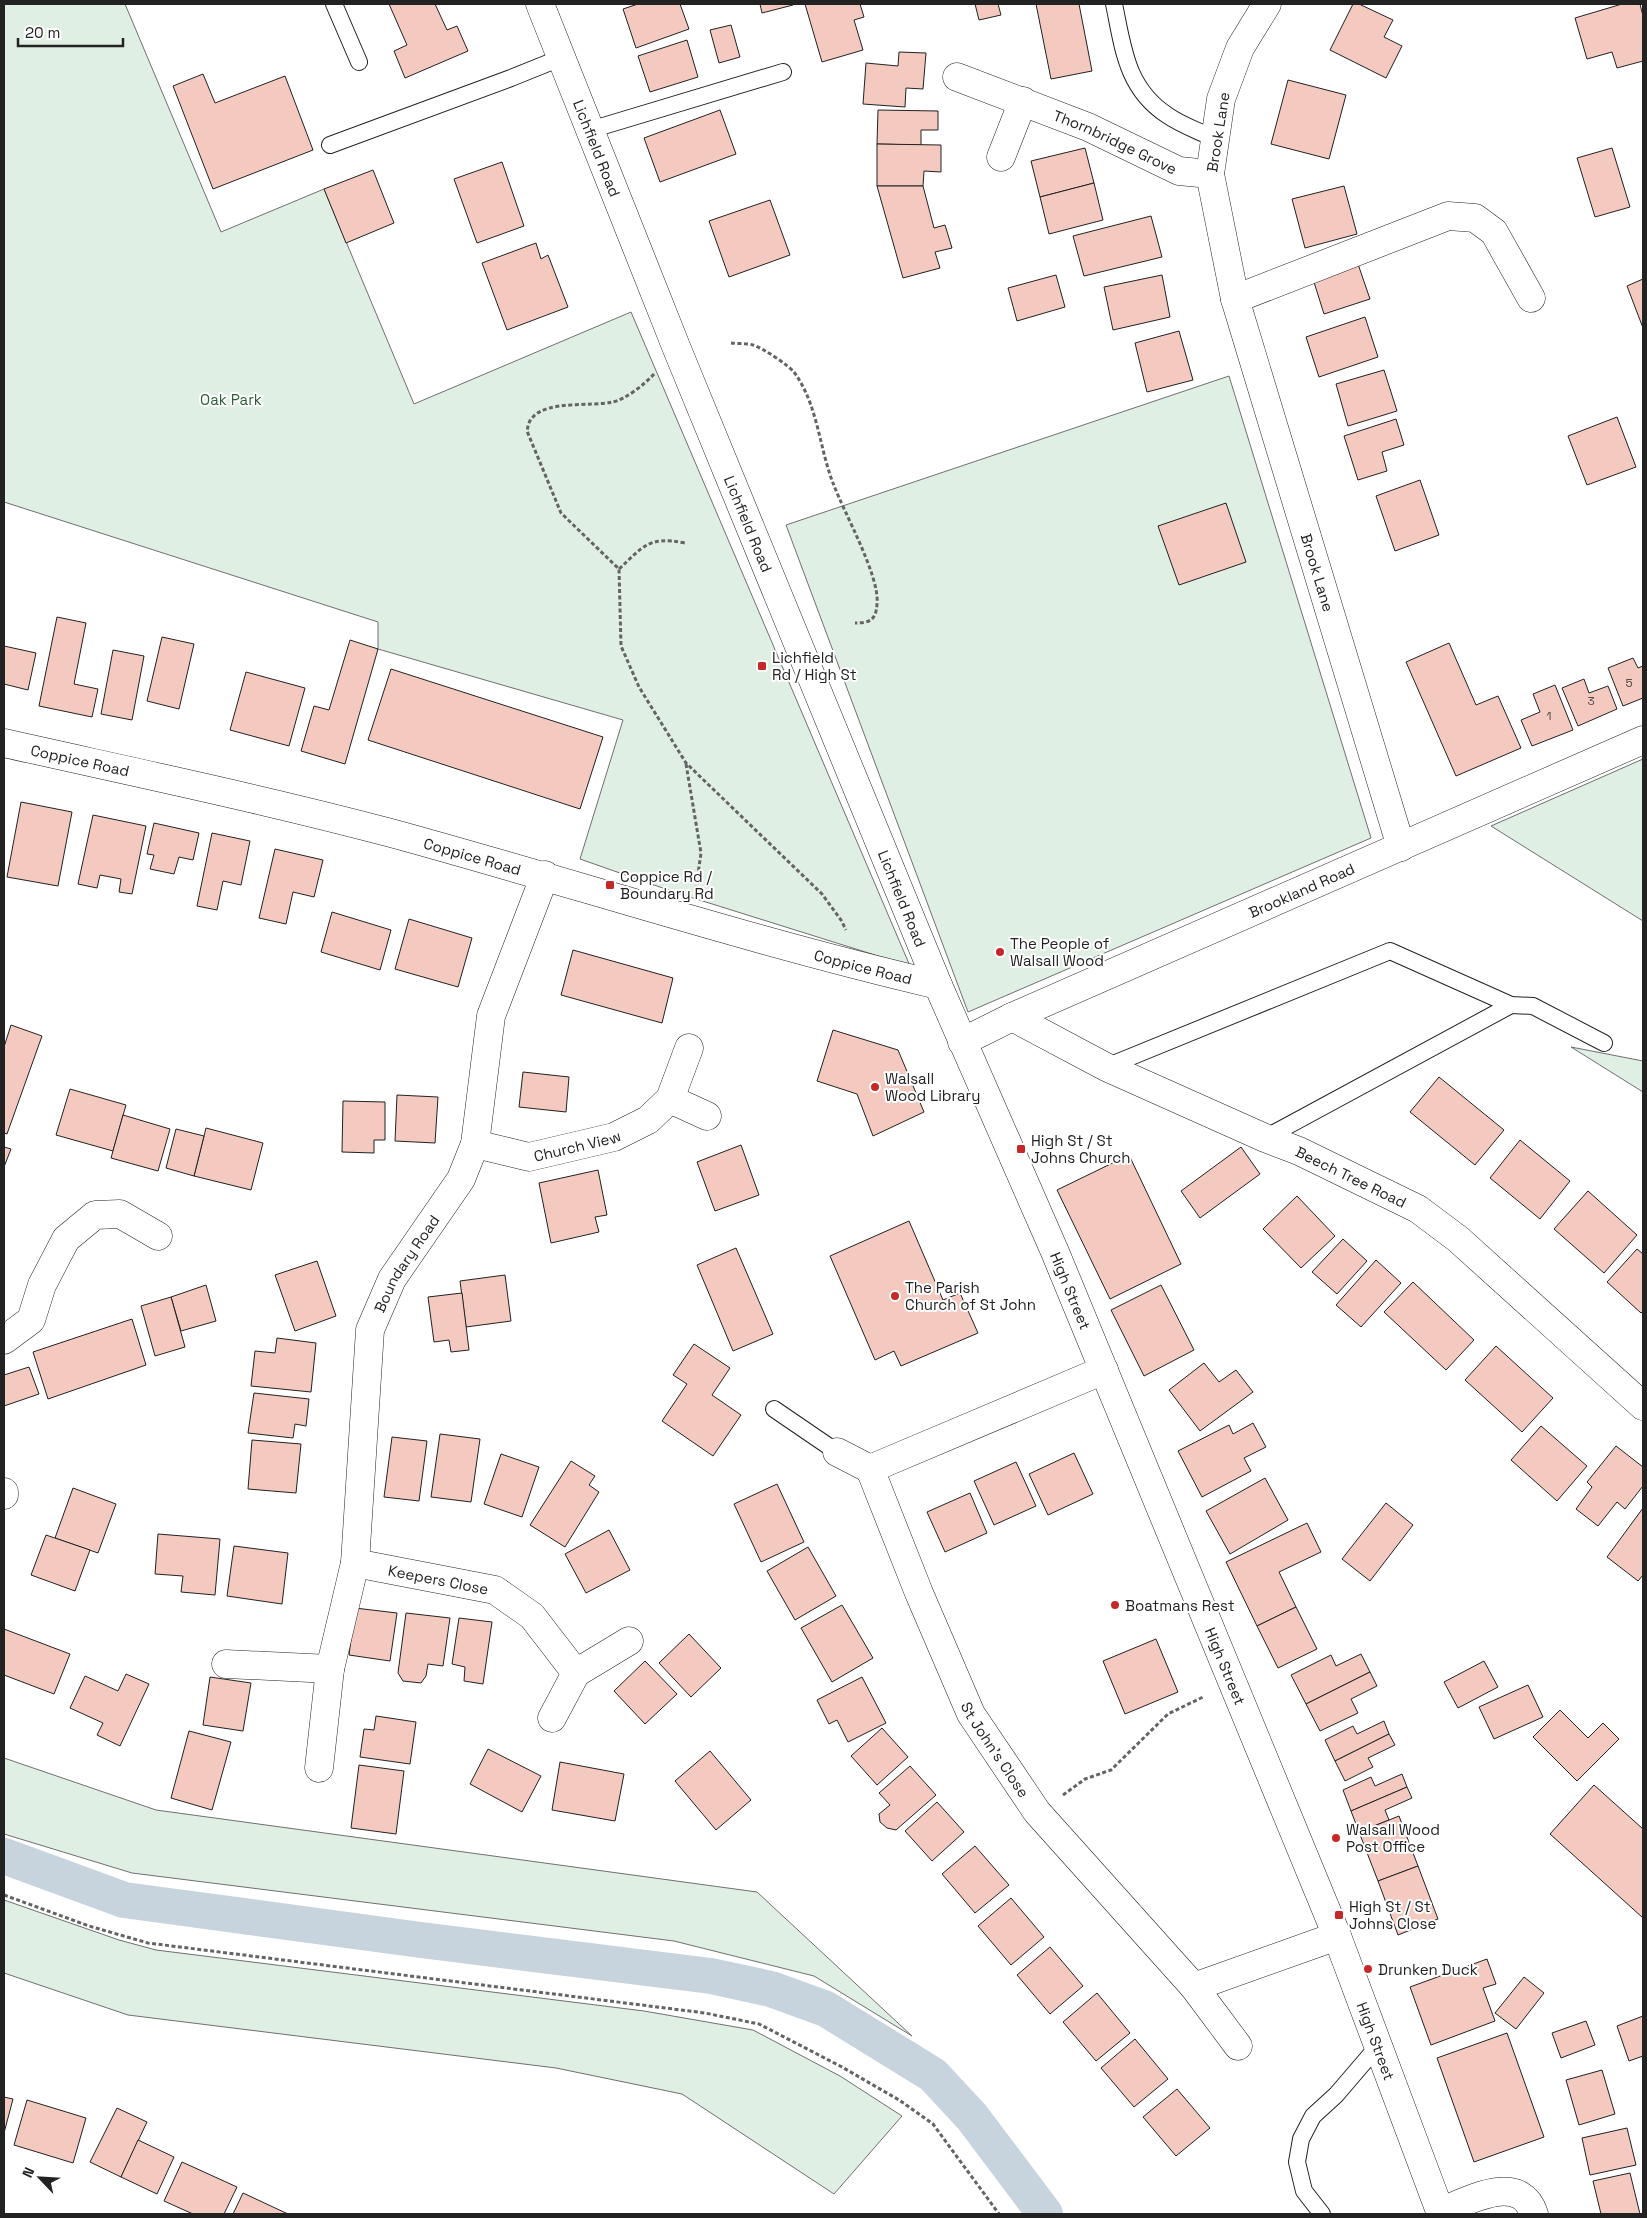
<svg xmlns="http://www.w3.org/2000/svg" width="1647" height="2218" viewBox="0 0 1647 2218" font-family="'Space Grotesk',sans-serif">
	<style>
		.green { fill: #e0efe3; stroke: #6f6f6f }
		.lines { fill: none; stroke-linecap: round; stroke-linejoin: round }
		.canal { stroke: #c7d3dd; stroke-width: 36 }
		.building { fill: #f3c9c0; stroke: #222 }
		.lane-casing { stroke: #222; stroke-width: 18 }
		.street-casing { stroke: #222; stroke-width: 29 }
		.secondary-casing { stroke: #222; stroke-width: 29 }
		.highway-casing { stroke: #222; stroke-width: 29 }
		.path { stroke: #646464; stroke-width: 3; stroke-dasharray: 4 2.5; stroke-linecap: butt }
		.lane { stroke: #fff; stroke-width: 16 }
		.street { stroke: #fff; stroke-width: 28 }
		.secondary { stroke: #fff; stroke-width: 28 }
		.highway { stroke: #fff; stroke-width: 28 }
		.poi-dot { fill: #c62828; stroke: #fff; stroke-width: 2 }
		.labels { text-anchor: middle; dominant-baseline: central; stroke-width: 4; stroke-linejoin: round; paint-order: stroke }
		.number-label { font-size: 12px; fill: #564c4a }
		.street-label { font-size: 15px; fill: #222; stroke: #fff }
		.park-label { font-size: 15px; fill: #2f5e38; stroke: #fff }
		.poi-label { font-size: 15px; fill: #222; stroke: #fff; text-anchor: start }
	</style>
	<rect width="100%" height="100%" fill="#fff"/>
	<g class="green">
		<polygon points="4,4 125,4 221,232 324,189 414,404 631,312 910,966 674,892 580,859 623,720 378,649 378,622 4,502"/>
		<polygon points="1229,376 1371,838 968,1012 786,525"/>
		<polygon points="1643,759 1643,921 1491,826"/>
		<polygon points="1571,1047 1643,1061 1643,1092"/>
		<polygon points="4,1758 156,1810 757,1892 912,2036 814,1976 674,1941 132,1873 4,1834"/>
		<polygon points="4,1900 119,1940 156,1950 644,2011 753,2030 840,2076 902,2116 834,2194 682,2094 556,2068 128,2015 4,1973"/>
	</g>
	<g class="lines">
		<polyline class="canal" points="4,1856 124,1900 421,1940 711,1976 771,1989 826,2009 933,2075 972,2117 1045,2214"/>
	</g>
	<g class="building">
		<polygon points="389,4 435,4 447,30 457,26 468,51 405,78 394,51 407,45"/>
		<polygon points="638,4 680,4 689,29 636,48 623,9"/>
		<polygon points="760,4 793,4 793,5 762,13"/>
		<polygon points="805,4 860,4 864,17 854,20 863,50 822,62"/>
		<polygon points="975,4 998,4 1001,15 979,20"/>
		<polygon points="1036,4 1079,4 1092,71 1051,79"/>
		<polygon points="1353,4 1359,4 1393,20 1384,37 1402,46 1386,78 1330,50"/>
		<polygon points="1622,4 1640,4 1643,16 1643,61 1617,68 1612,52 1587,59 1575,18"/>
		<polygon points="731,25 740,57 719,63 710,30"/>
		<polygon points="687,40 698,77 650,92 638,56"/>
		<polygon points="899,52 926,53 923,89 906,88 905,107 863,104 866,63 898,66"/>
		<polygon points="203,74 215,103 285,76 313,150 213,189 173,86"/>
		<polygon points="1288,80 1346,95 1329,159 1271,144"/>
		<polygon points="720,110 736,154 660,182 644,138"/>
		<polygon points="878,110 938,111 938,130 921,130 921,145 877,144"/>
		<polygon points="877,144 941,145 941,172 924,171 923,186 877,186"/>
		<polygon points="1085,148 1094,183 1040,197 1031,161"/>
		<polygon points="1612,148 1630,207 1595,217 1577,158"/>
		<polygon points="502,162 524,226 477,243 454,179"/>
		<polygon points="373,170 394,223 346,243 324,189"/>
		<polygon points="1094,183 1103,220 1049,234 1040,197"/>
		<polygon points="877,186 923,186 934,228 945,225 952,248 935,252 940,268 903,278"/>
		<polygon points="1344,186 1357,234 1305,248 1292,199"/>
		<polygon points="770,200 790,255 729,277 709,221"/>
		<polygon points="1151,216 1162,257 1084,276 1073,236"/>
		<polygon points="536,243 541,259 548,255 568,307 507,330 482,263"/>
		<polygon points="1358,264 1370,299 1324,314 1313,279"/>
		<polygon points="1056,275 1065,307 1017,321 1008,288"/>
		<polygon points="1162,275 1170,317 1113,330 1104,287"/>
		<polygon points="1643,279 1643,328 1627,286"/>
		<polygon points="1365,317 1378,357 1319,377 1306,337"/>
		<polygon points="1179,331 1193,380 1147,392 1135,343"/>
		<polygon points="1384,370 1397,411 1348,426 1336,384"/>
		<polygon points="1617,417 1636,467 1587,485 1568,436"/>
		<polygon points="1396,419 1404,445 1382,452 1387,471 1358,480 1344,436"/>
		<polygon points="1420,480 1439,535 1395,551 1376,496"/>
		<polygon points="1226,503 1246,562 1179,585 1158,526"/>
		<polygon points="57,617 86,623 74,684 98,689 92,717 39,706"/>
		<polygon points="162,637 194,644 179,709 147,701"/>
		<polygon points="350,640 378,649 345,764 301,751 314,706 329,710"/>
		<polygon points="1449,643 1476,705 1498,696 1521,748 1456,776 1406,662"/>
		<polygon points="4,646 36,653 28,690 4,684"/>
		<polygon points="113,650 144,656 132,720 101,714"/>
		<polygon points="1633,658 1638,668 1643,666 1643,698 1623,706 1608,668"/>
		<polygon points="391,669 603,737 580,809 368,740"/>
		<polygon points="246,672 305,688 289,746 230,730"/>
		<polygon points="1584,679 1589,693 1608,686 1617,709 1578,726 1562,688"/>
		<polygon points="1555,685 1573,730 1532,746 1521,720 1540,712 1533,694"/>
		<polygon points="21,802 72,812 58,886 7,877"/>
		<polygon points="93,815 146,826 132,894 119,892 121,879 100,875 97,888 78,884"/>
		<polygon points="154,823 199,833 193,860 179,857 174,874 150,869 154,855 147,854"/>
		<polygon points="212,833 250,841 241,885 223,881 217,910 197,906"/>
		<polygon points="275,849 323,860 314,897 293,892 286,924 259,918"/>
		<polygon points="332,912 391,930 380,970 321,952"/>
		<polygon points="409,919 472,938 458,987 395,969"/>
		<polygon points="573,950 673,978 662,1023 561,995"/>
		<polygon points="11,1025 42,1036 7,1134 4,1133 4,1047"/>
		<polygon points="833,1030 898,1050 924,1112 873,1136 857,1094 817,1081"/>
		<polygon points="523,1072 569,1077 566,1112 519,1107"/>
		<polygon points="1439,1077 1504,1130 1475,1165 1410,1112"/>
		<polygon points="70,1089 126,1105 113,1151 56,1135"/>
		<polygon points="397,1095 438,1097 435,1143 395,1141"/>
		<polygon points="343,1101 385,1102 385,1140 374,1140 374,1153 342,1152"/>
		<polygon points="123,1115 170,1129 158,1171 111,1158"/>
		<polygon points="206,1128 263,1143 251,1190 194,1176"/>
		<polygon points="176,1129 204,1136 194,1176 166,1168"/>
		<polygon points="1520,1140 1570,1181 1540,1219 1490,1178"/>
		<polygon points="741,1145 759,1195 715,1211 697,1162"/>
		<polygon points="4,1147 11,1149 4,1167"/>
		<polygon points="1241,1147 1260,1174 1200,1218 1181,1191"/>
		<polygon points="1129,1155 1181,1264 1110,1299 1057,1190"/>
		<polygon points="598,1170 607,1215 595,1217 599,1232 551,1243 539,1183"/>
		<polygon points="1588,1191 1637,1235 1604,1273 1554,1229"/>
		<polygon points="1297,1196 1335,1236 1301,1268 1263,1229"/>
		<polygon points="909,1221 943,1300 960,1293 978,1333 901,1366 894,1351 875,1360 830,1256"/>
		<polygon points="1343,1239 1367,1261 1337,1294 1312,1272"/>
		<polygon points="736,1248 773,1334 733,1351 697,1265"/>
		<polygon points="1637,1249 1643,1254 1643,1311 1641,1313 1607,1282"/>
		<polygon points="1376,1260 1401,1283 1361,1327 1336,1305"/>
		<polygon points="317,1261 336,1316 295,1331 275,1275"/>
		<polygon points="505,1275 511,1321 466,1327 460,1281"/>
		<polygon points="1413,1282 1474,1340 1446,1370 1384,1312"/>
		<polygon points="206,1285 216,1321 181,1331 171,1297"/>
		<polygon points="1161,1285 1194,1350 1144,1376 1111,1310"/>
		<polygon points="462,1293 469,1350 451,1352 449,1340 434,1342 428,1297"/>
		<polygon points="171,1297 185,1347 155,1356 141,1306"/>
		<polygon points="132,1319 146,1365 48,1399 33,1352"/>
		<polygon points="277,1338 316,1343 311,1392 251,1386 255,1351 275,1353"/>
		<polygon points="694,1344 730,1368 712,1395 741,1415 713,1456 662,1421 687,1384 673,1375"/>
		<polygon points="1496,1346 1553,1398 1522,1432 1465,1380"/>
		<polygon points="1204,1363 1219,1382 1236,1370 1253,1392 1200,1431 1169,1390"/>
		<polygon points="29,1367 39,1394 4,1406 4,1375"/>
		<polygon points="254,1393 309,1399 306,1426 295,1424 293,1438 248,1433"/>
		<polygon points="1253,1423 1266,1447 1244,1458 1251,1471 1202,1497 1178,1451 1229,1425 1233,1434"/>
		<polygon points="1541,1426 1587,1466 1557,1501 1511,1460"/>
		<polygon points="440,1434 480,1439 471,1502 431,1497"/>
		<polygon points="392,1437 427,1441 419,1501 384,1497"/>
		<polygon points="252,1440 301,1444 296,1493 248,1489"/>
		<polygon points="1616,1446 1643,1467 1643,1486 1625,1509 1617,1502 1598,1526 1576,1509 1592,1487 1587,1482"/>
		<polygon points="1074,1453 1093,1494 1048,1515 1029,1474"/>
		<polygon points="501,1454 539,1467 522,1517 484,1504"/>
		<polygon points="571,1461 595,1476 589,1485 599,1492 565,1547 530,1525"/>
		<polygon points="1016,1462 1036,1506 994,1525 974,1481"/>
		<polygon points="1265,1478 1288,1520 1230,1554 1206,1511"/>
		<polygon points="777,1484 804,1542 761,1562 734,1504"/>
		<polygon points="73,1488 116,1504 98,1553 55,1538"/>
		<polygon points="970,1493 987,1533 945,1552 927,1512"/>
		<polygon points="1386,1503 1413,1525 1370,1581 1342,1559"/>
		<polygon points="1643,1508 1643,1575 1638,1581 1607,1557"/>
		<polygon points="1307,1523 1321,1552 1279,1572 1296,1607 1257,1626 1226,1562"/>
		<polygon points="609,1530 630,1570 586,1593 565,1554"/>
		<polygon points="158,1534 220,1539 215,1595 181,1592 183,1576 155,1574"/>
		<polygon points="46,1535 90,1550 75,1591 31,1575"/>
		<polygon points="234,1546 288,1553 282,1604 227,1596"/>
		<polygon points="808,1547 836,1596 795,1620 767,1571"/>
		<polygon points="842,1605 873,1658 832,1682 801,1628"/>
		<polygon points="1296,1607 1317,1649 1278,1668 1257,1626"/>
		<polygon points="355,1608 397,1613 390,1661 349,1655"/>
		<polygon points="406,1613 450,1618 443,1666 428,1664 426,1676 421,1683 403,1681 398,1673"/>
		<polygon points="459,1618 492,1622 483,1684 464,1681 465,1667 452,1664"/>
		<polygon points="4,1629 70,1654 54,1694 4,1675"/>
		<polygon points="689,1634 721,1668 691,1697 659,1663"/>
		<polygon points="1156,1639 1178,1692 1125,1714 1103,1661"/>
		<polygon points="1361,1654 1370,1672 1306,1704 1291,1675 1331,1655 1336,1666"/>
		<polygon points="645,1661 677,1694 645,1724 614,1691"/>
		<polygon points="1484,1661 1498,1687 1458,1708 1444,1682"/>
		<polygon points="1370,1672 1377,1686 1351,1699 1358,1713 1320,1731 1306,1704"/>
		<polygon points="126,1674 149,1684 120,1746 97,1735 103,1723 70,1708 85,1676 118,1691"/>
		<polygon points="210,1677 251,1683 243,1731 203,1725"/>
		<polygon points="862,1677 886,1723 848,1742 837,1720 829,1724 817,1700"/>
		<polygon points="1528,1685 1543,1717 1494,1739 1479,1707"/>
		<polygon points="1560,1710 1588,1738 1603,1723 1619,1739 1577,1781 1533,1737"/>
		<polygon points="376,1716 416,1722 410,1764 360,1757 364,1729 374,1730"/>
		<polygon points="1384,1721 1389,1734 1335,1761 1325,1740 1353,1726 1357,1734"/>
		<polygon points="882,1728 908,1757 877,1785 851,1756"/>
		<polygon points="189,1731 231,1742 212,1810 171,1798"/>
		<polygon points="1389,1734 1395,1745 1368,1758 1373,1767 1345,1781 1335,1761"/>
		<polygon points="488,1749 541,1776 522,1812 470,1784"/>
		<polygon points="710,1751 751,1800 716,1830 675,1781"/>
		<polygon points="560,1762 624,1774 615,1821 552,1810"/>
		<polygon points="359,1765 404,1771 396,1834 351,1828"/>
		<polygon points="910,1766 936,1795 896,1830 887,1828 880,1822 879,1814 890,1805 879,1793"/>
		<polygon points="1402,1774 1407,1787 1351,1811 1343,1790 1371,1777 1375,1786"/>
		<polygon points="1594,1785 1643,1829 1643,1918 1550,1834"/>
		<polygon points="1407,1787 1412,1798 1385,1810 1389,1820 1359,1832 1351,1811"/>
		<polygon points="937,1802 964,1832 932,1861 905,1831"/>
		<polygon points="1399,1816 1418,1866 1378,1881 1359,1832"/>
		<polygon points="975,1846 1009,1885 975,1913 942,1874"/>
		<polygon points="1418,1866 1438,1919 1398,1935 1378,1881"/>
		<polygon points="1011,1898 1044,1937 1011,1965 978,1926"/>
		<polygon points="1050,1947 1083,1986 1050,2014 1017,1975"/>
		<polygon points="1487,1959 1496,1984 1483,1988 1495,2021 1431,2045 1410,1987"/>
		<polygon points="1524,1977 1544,1993 1516,2029 1495,2013"/>
		<polygon points="1097,1993 1130,2033 1096,2061 1063,2022"/>
		<polygon points="1643,2016 1643,2056 1629,2061 1617,2026"/>
		<polygon points="1586,2021 1595,2045 1561,2058 1552,2033"/>
		<polygon points="1507,2033 1544,2137 1474,2162 1437,2058"/>
		<polygon points="1135,2039 1168,2079 1134,2107 1101,2068"/>
		<polygon points="1602,2070 1615,2114 1579,2125 1566,2080"/>
		<polygon points="1177,2089 1210,2128 1176,2156 1143,2117"/>
		<polygon points="4,2097 13,2099 4,2133"/>
		<polygon points="27,2100 86,2118 73,2163 14,2145"/>
		<polygon points="117,2108 147,2122 121,2177 90,2162"/>
		<polygon points="1627,2128 1636,2165 1590,2175 1582,2138"/>
		<polygon points="138,2140 174,2157 157,2194 121,2177"/>
		<polygon points="182,2162 237,2187 224,2214 193,2214 164,2201"/>
		<polygon points="1630,2173 1640,2214 1601,2214 1593,2181"/>
		<polygon points="243,2193 288,2214 233,2214"/>
	</g>
	<g class="lines">
		<defs>
			<g id="lane">
				<polyline points="334,4 359,62"/>
				<path d="M1114,4C1123,47 1126,88 1167,115C1181,125 1199,131 1215,139"/>
				<polyline points="590,130 783,72"/>
				<polyline points="330,145 511,78 563,57"/>
				<polyline points="1106,1067 1390,951 1511,1005 1533,1006 1604,1043"/>
				<polyline points="1265,1138 1511,1005"/>
				<polyline points="774,1409 837,1452"/>
				<polyline points="1322,2214 1304,2191 1297,2162 1301,2139 1313,2116 1336,2095 1378,2046"/>
			</g>
			<g id="street">
				<path id="s1" d="M1267,4L1240,48L1221,99L1210,174L1235,299L1401,847"/>
				<path id="s2" d="M957,77L1088,127L1179,171L1210,174"/>
				<polyline points="1001,157 1023,101"/>
				<polyline points="1235,299 1448,216 1475,218 1494,232 1531,298"/>
				<path id="s3" d="M1012,1017L1106,1067L1265,1138L1299,1151L1418,1209L1458,1239L1643,1406"/>
				<path id="s4" d="M962,1042L1012,1017L1643,740"/>
				<polyline points="689,1048 670,1099 707,1116"/>
				<path id="s5" d="M475,1144L529,1157L614,1137L648,1120L670,1099"/>
				<polyline points="4,1340 31,1320 42,1285 66,1239 95,1215 120,1214 158,1236"/>
				<path id="s6" d="M1104,1370L870,1469L919,1593L971,1714L1037,1812L1194,1987L1337,1936"/>
				<polyline points="837,1452 870,1469"/>
				<polyline points="4,1492 4,1495"/>
				<path id="s7" d="M355,1563L495,1590L532,1616L576,1673"/>
				<polyline points="226,1664 330,1669"/>
				<polyline points="552,1718 576,1673 629,1641"/>
				<path id="s8" d="M319,1768L330,1669L355,1563L370,1330L392,1279L461,1179L475,1144L491,1016L545,875"/>
				<polyline points="1194,1987 1238,2046"/>
				<path d="M1440,2212C1468,2201 1520,2171 1534,2214"/>
			</g>
			<g id="secondary">
				<path id="s9" d="M4,743C133,772 263,799 391,833C574,883 754,942 938,985"/>
			</g>
			<g id="highway">
				<path id="s10" d="M540,4L677,349L938,985L1055,1252L1337,1936L1441,2214"/>
			</g>
		</defs>
		<use href="#lane" class="lane-casing"/>
		<use href="#street" class="street-casing"/>
		<use href="#secondary" class="secondary-casing"/>
		<use href="#highway" class="highway-casing"/>
		<g class="path">
			<path d="M731,343C738,344 747,343 753,345C763,348 788,365 794,372C818,405 819,447 833,483C844,513 880,576 877,604C876,620 870,623 855,623"/>
			<path d="M654,374C645,384 625,400 612,402C591,407 548,400 533,417C529,420 528,426 527,431L561,513L619,569L621,646L639,687L686,763L822,894L841,920L846,930"/>
			<path d="M619,569C644,546 648,536 685,543"/>
			<polyline points="686,764 701,853 696,888"/>
			<polyline points="1063,1795 1085,1779 1111,1770 1168,1714 1203,1697"/>
			<polyline points="4,1895 89,1926 148,1943 705,2013 759,2024 842,2067 899,2100 933,2124 999,2214"/>
		</g>
		<use href="#lane" class="lane"/>
		<use href="#street" class="street"/>
		<use href="#secondary" class="secondary"/>
		<use href="#highway" class="highway"/>
	</g>
	<g class="poi-dot">
		<rect x="757" y="661" width="10" height="10" rx="2.5"/>
		<rect x="605" y="880" width="10" height="10" rx="2.5"/>
		<circle cx="1000" cy="952" r="5"/>
		<circle cx="875" cy="1087" r="5"/>
		<rect x="1016" y="1144" width="10" height="10" rx="2.5"/>
		<circle cx="895" cy="1296" r="5"/>
		<circle cx="1115" cy="1605" r="5"/>
		<circle cx="1336" cy="1838" r="5"/>
		<rect x="1334" y="1910" width="10" height="10" rx="2.5"/>
		<circle cx="1368" cy="1969" r="5"/>
	</g>
	<g class="labels">
		<g class="number-label">
			<text x="1629" y="683">5</text>
			<text x="1591" y="701">3</text>
			<text x="1549" y="716">1</text>
		</g>
		<g class="street-label">
			<text transform="translate(1218 132) rotate(-81)">Brook Lane</text>
			<text stroke="none"><textPath href="#s2" startOffset="171">Thornbridge Grove</textPath></text>
			<text stroke="none"><textPath href="#s10" startOffset="155">Lichfield Road</textPath></text>
			<text stroke="none"><textPath href="#s10" startOffset="560">Lichfield Road</textPath></text>
			<text stroke="none"><textPath href="#s1" startOffset="595">Brook Lane</textPath></text>
			<text stroke="none"><textPath href="#s9" startOffset="78">Coppice Road</textPath></text>
			<text stroke="none"><textPath href="#s9" startOffset="482">Coppice Road</textPath></text>
			<text stroke="none"><textPath href="#s4" startOffset="372">Brookland Road</textPath></text>
			<text stroke="none"><textPath href="#s10" startOffset="965">Lichfield Road</textPath></text>
			<text stroke="none"><textPath href="#s9" startOffset="888">Coppice Road</textPath></text>
			<text stroke="none"><textPath href="#s5" startOffset="105">Church View</textPath></text>
			<text stroke="none"><textPath href="#s3" startOffset="375">Beech Tree Road</textPath></text>
			<text stroke="none"><textPath href="#s8" startOffset="518">Boundary Road</textPath></text>
			<text stroke="none"><textPath href="#s10" startOffset="1392">High Street</textPath></text>
			<text stroke="none"><textPath href="#s7" startOffset="85">Keepers Close</textPath></text>
			<text stroke="none"><textPath href="#s10" startOffset="1798">High Street</textPath></text>
			<text stroke="none"><textPath href="#s6" startOffset="562">St John's Close</textPath></text>
			<text stroke="none"><textPath href="#s10" startOffset="2202">High Street</textPath></text>
		</g>
		<g class="park-label">
			<text x="231" y="399">Oak Park</text>
		</g>
		<g class="poi-label">
			<text x="772" y="657">Lichfield<tspan x="772" dy="17">Rd / High St</tspan></text>
			<text x="620" y="876">Coppice Rd /<tspan x="620" dy="17">Boundary Rd</tspan></text>
			<text x="1010" y="943">The People of<tspan x="1010" dy="17">Walsall Wood</tspan></text>
			<text x="885" y="1078">Walsall<tspan x="885" dy="17">Wood Library</tspan></text>
			<text x="1031" y="1140">High St / St<tspan x="1031" dy="17">Johns Church</tspan></text>
			<text x="905" y="1287">The Parish<tspan x="905" dy="17">Church of St John</tspan></text>
			<text x="1125" y="1605">Boatmans Rest</text>
			<text x="1346" y="1829">Walsall Wood<tspan x="1346" dy="17">Post Office</tspan></text>
			<text x="1349" y="1906">High St / St<tspan x="1349" dy="17">Johns Close</tspan></text>
			<text x="1378" y="1969">Drunken Duck</text>
		</g>
	</g>
	<rect width="1647" height="2218" fill="none" stroke="#222222" stroke-width="10"/>
	<g transform="translate(40 2178) rotate(295)" stroke="#ffffff" stroke-width="4" paint-order="stroke">
	<path d="M0-4L9 19L0 12L-9 19Z" fill="#222222"/>
	<text y="-8" font-size="14" font-weight="bold" text-anchor="middle" fill="#222222">N</text>
	</g>
	<path d="M18 38v8h105v-8" fill="none" stroke="#222222" stroke-width="2.5"/>
	<text x="25" y="38" font-size="15" fill="#222222" stroke="#ffffff" stroke-width="4" paint-order="stroke">20 m</text>
</svg>
